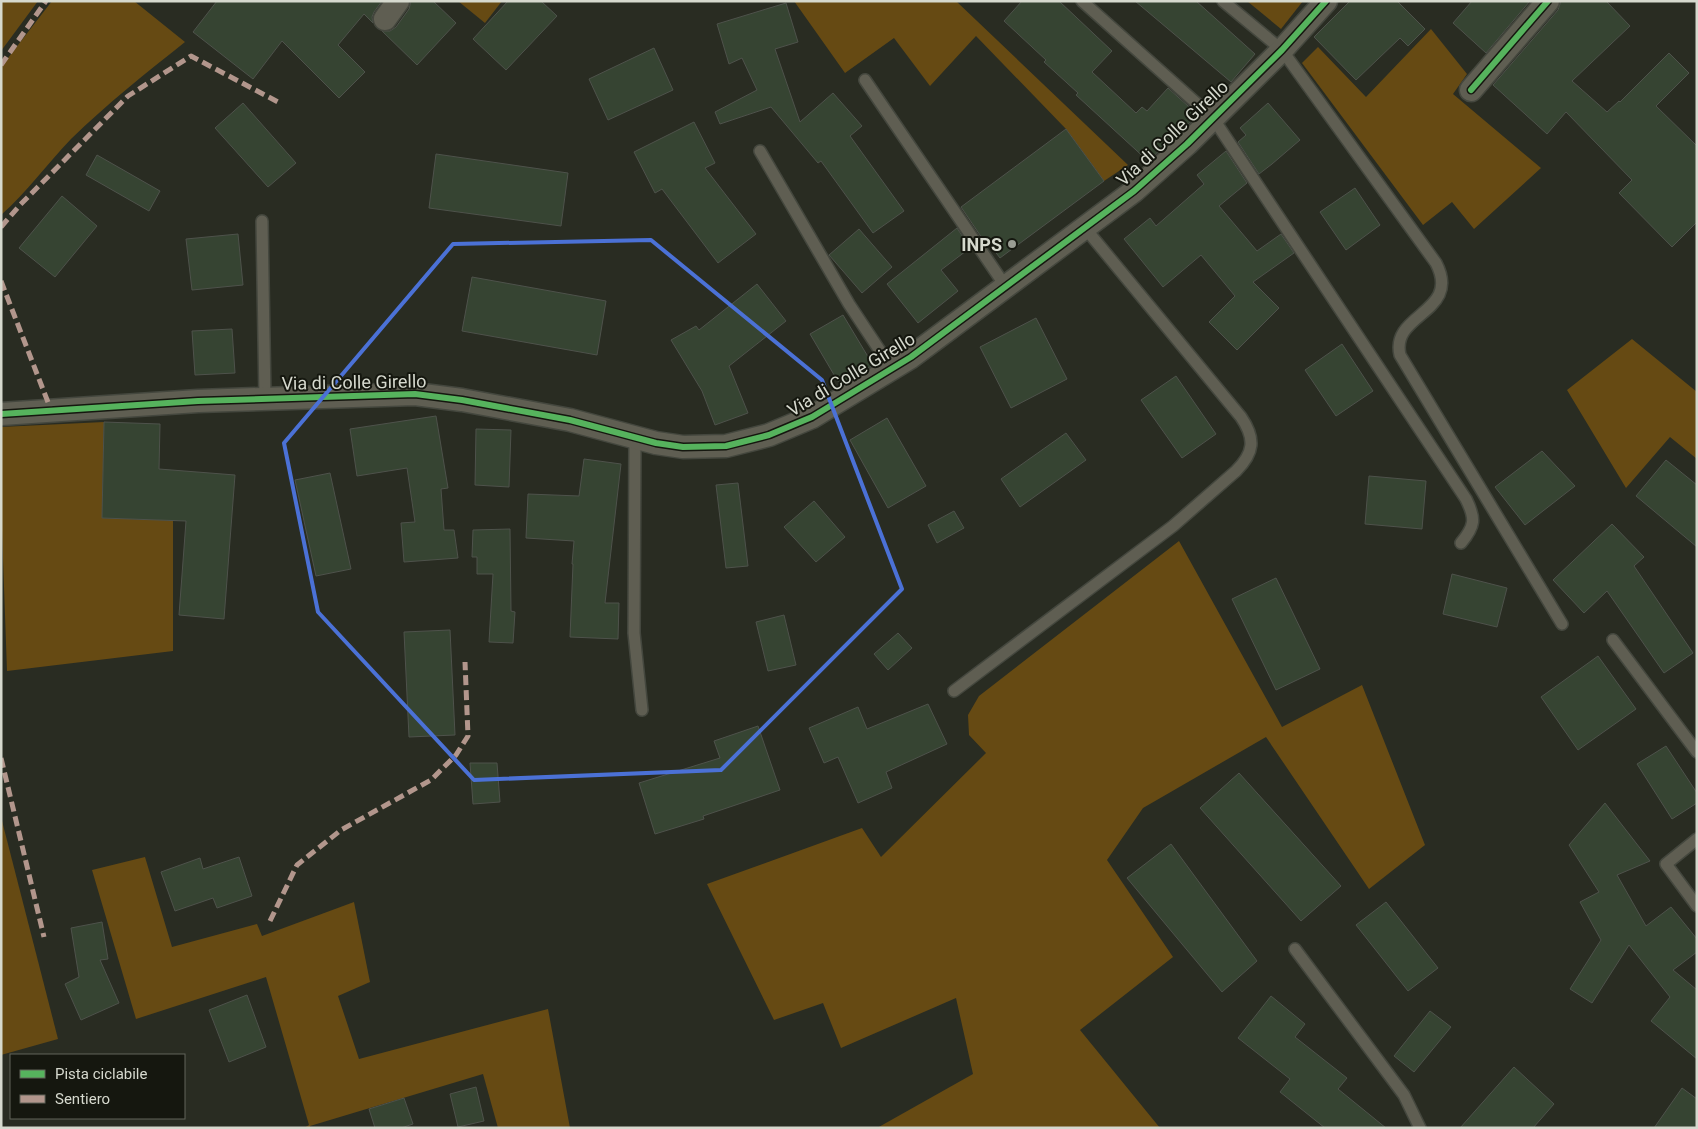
<svg xmlns="http://www.w3.org/2000/svg" width="1698" height="1129" viewBox="0 0 1698 1129" font-family="Roboto,sans-serif">
	<style>
		.green { fill: #664a13 }
		.building { fill: #364432; stroke: #4e524b }
		.lines { fill: none; stroke-linecap: round; stroke-linejoin: round }
		.service-casing { stroke: #44473e; stroke-width: 14 }
		.minor-casing { stroke: #44473e; stroke-width: 25 }
		.service { stroke: #5f5e52; stroke-width: 11 }
		.minor { stroke: #5f5e52; stroke-width: 22 }
		.quiet { stroke: #b2968c; stroke-width: 5; stroke-dasharray: 10 5; stroke-linecap: butt }
		.cycleway-casing { stroke: #15170f; stroke-width: 9 }
		.cycleway { stroke: #56b35d; stroke-width: 6 }
		.marked { fill: none; stroke: #4b71d6; stroke-width: 4; stroke-linejoin: round }
		.poi-dot { fill: #999c92; stroke: #15170f; stroke-width: 2 }
		.labels { text-anchor: middle; dominant-baseline: central; stroke-width: 4; stroke-linejoin: round; paint-order: stroke }
		.street-label { font-size: 18px; fill: #d6d9ce; stroke: #15170f }
		.poi-label { font-size: 18px; font-weight: bold; fill: #d6d9ce; stroke: #15170f; text-anchor: end }
	</style>
	<rect width="100%" height="100%" fill="#292c22"/>
	<g class="green">
		<polygon points="1,1 38,1 1,51"/>
		<path d="M52,1H134L185,42C146,73 107,104 71,139C47,164 27,192 1,215V67Z"/>
		<polygon points="458,1 502,1 485,23"/>
		<polygon points="794,1 956,1 1128,165 1104,181 1066,129 976,36 930,86 894,38 845,73"/>
		<polygon points="1247,1 1303,1 1281,29"/>
		<polygon points="1431,29 1467,74 1453,94 1541,168 1474,229 1452,202 1423,225 1302,63 1318,47 1366,97"/>
		<polygon points="1632,339 1697,392 1697,459 1670,437 1626,488 1567,390"/>
		<polygon points="104,422 102,518 157,520 173,519 173,651 7,671 1,502 1,427"/>
		<polygon points="1179,541 1282,727 1362,685 1425,845 1369,889 1266,737 1143,808 1107,860 1173,957 1080,1030 1160,1128 877,1128 973,1074 956,998 841,1048 823,1003 774,1020 707,884 862,828 881,857 986,753 969,735 968,715 979,696"/>
		<polygon points="1,817 58,1039 1,1055"/>
		<polygon points="145,857 172,947 257,924 262,936 354,902 370,982 338,996 359,1059 548,1009 570,1128 498,1128 483,1074 310,1126 310,1128 304,1128 309,1125 266,977 136,1019 92,870"/>
	</g>
	<g class="building">
		<polygon points="217,1 382,1 374,12 372,17 373,23 364,14 338,45 365,72 339,98 282,41 253,79 193,32"/>
		<polygon points="411,1 433,1 456,23 417,65 382,31 390,31 396,27 409,9"/>
		<polygon points="508,1 541,1 557,16 506,70 473,39"/>
		<polygon points="1022,1 1059,1 1112,51 1092,72 1136,113 1142,107 1147,111 1168,88 1198,115 1148,161 1076,95 1078,93 1044,62 1046,60 1004,21"/>
		<polygon points="1135,1 1196,1 1255,54 1231,82"/>
		<polygon points="1350,1 1397,1 1425,29 1408,46 1400,38 1356,80 1314,37"/>
		<polygon points="1472,1 1530,1 1486,53 1453,23"/>
		<polygon points="1561,1 1606,1 1630,26 1572,81 1607,112 1619,101 1620,102 1669,53 1689,73 1656,106 1697,146 1697,222 1672,247 1619,193 1632,180 1566,112 1547,134 1493,85 1558,10"/>
		<polygon points="786,3 798,42 775,49 800,122 833,93 862,126 850,136 904,211 873,233 821,161 818,163 771,107 720,124 715,112 757,90 742,58 729,64 717,24"/>
		<polygon points="654,48 673,90 608,120 589,79"/>
		<polygon points="243,103 296,163 268,187 215,128"/>
		<polygon points="1268,103 1300,140 1272,164 1259,174 1238,142 1246,135 1240,128"/>
		<polygon points="694,122 715,163 705,168 756,234 718,263 662,189 655,193 634,152"/>
		<polygon points="1066,129 1104,181 1000,258 984,237 982,238 961,207"/>
		<polygon points="1226,151 1247,183 1219,206 1257,251 1281,234 1294,253 1253,282 1279,308 1237,350 1209,322 1235,296 1201,255 1163,287 1124,239 1150,218 1156,226 1204,184 1197,175"/>
		<polygon points="436,154 568,173 561,226 429,208"/>
		<polygon points="97,155 160,191 149,211 86,175"/>
		<polygon points="1355,188 1380,225 1346,250 1320,212"/>
		<polygon points="62,196 97,226 55,277 19,248"/>
		<polygon points="957,228 970,248 941,270 958,291 918,323 887,284"/>
		<polygon points="859,229 892,267 862,293 829,255"/>
		<polygon points="238,234 243,285 192,290 186,239"/>
		<polygon points="472,277 606,301 597,355 462,331"/>
		<polygon points="757,284 786,321 729,366 748,413 715,425 702,391 671,340 696,326 699,330"/>
		<polygon points="843,315 873,365 840,385 810,334"/>
		<polygon points="1036,318 1067,379 1011,408 980,347"/>
		<polygon points="232,329 235,373 195,375 192,331"/>
		<polygon points="1342,344 1373,391 1336,416 1305,370"/>
		<polygon points="1176,376 1216,434 1182,458 1141,400"/>
		<polygon points="436,416 448,488 441,489 444,530 454,530 458,558 404,562 401,523 415,522 407,468 357,476 350,429"/>
		<polygon points="887,418 926,486 888,508 850,440"/>
		<polygon points="104,422 160,424 159,469 235,475 224,619 179,615 186,521 102,518"/>
		<polygon points="476,429 511,430 509,487 475,485"/>
		<polygon points="1066,433 1086,460 1020,507 1001,479"/>
		<polygon points="1542,451 1575,486 1525,525 1495,487"/>
		<polygon points="584,459 621,464 605,603 619,603 618,639 570,637 573,564 572,564 574,541 526,538 528,494 579,496"/>
		<polygon points="1666,460 1697,485 1697,547 1636,496"/>
		<polygon points="330,473 351,569 316,576 295,480"/>
		<polygon points="1369,476 1426,481 1422,529 1365,524"/>
		<polygon points="738,483 748,566 726,568 716,485"/>
		<polygon points="814,501 845,537 816,562 784,527"/>
		<polygon points="954,511 964,528 937,543 928,525"/>
		<polygon points="1612,524 1644,557 1634,566 1693,653 1664,673 1607,591 1584,613 1553,580"/>
		<polygon points="510,529 511,611 515,612 513,643 489,642 493,574 477,574 477,557 472,557 473,530"/>
		<polygon points="1452,574 1507,588 1497,627 1443,614"/>
		<polygon points="1276,578 1320,669 1276,690 1232,599"/>
		<polygon points="784,615 796,665 768,671 756,622"/>
		<polygon points="450,630 455,735 409,737 404,632"/>
		<polygon points="898,633 912,648 888,670 874,654"/>
		<polygon points="1598,656 1636,709 1578,750 1541,697"/>
		<polygon points="928,704 947,744 886,772 892,788 858,803 838,757 824,763 809,728 858,707 867,729"/>
		<polygon points="758,726 780,790 703,816 704,819 655,834 639,783 720,758 714,741"/>
		<polygon points="1666,746 1697,793 1697,803 1672,819 1637,764"/>
		<polygon points="470,763 497,763 500,802 473,804"/>
		<polygon points="1239,773 1341,886 1301,921 1200,808"/>
		<polygon points="1605,803 1650,861 1617,875 1646,926 1671,907 1697,939 1697,952 1673,970 1697,990 1697,1059 1651,1021 1670,997 1629,945 1592,1003 1570,989 1601,940 1580,902 1599,892 1569,845"/>
		<polygon points="1171,844 1257,961 1222,992 1127,878"/>
		<polygon points="239,857 252,896 217,908 213,898 175,911 161,872 200,858 203,869"/>
		<polygon points="1386,902 1438,968 1408,991 1356,925"/>
		<polygon points="102,922 108,959 100,960 119,1003 81,1020 65,984 79,977 71,928"/>
		<polygon points="247,995 266,1047 229,1062 209,1010"/>
		<polygon points="1271,996 1305,1024 1295,1037 1347,1078 1338,1089 1386,1128 1325,1128 1280,1092 1290,1079 1238,1038"/>
		<polygon points="1430,1011 1451,1027 1414,1072 1394,1056"/>
		<polygon points="1514,1067 1554,1104 1533,1128 1460,1128"/>
		<polygon points="476,1087 484,1121 458,1127 450,1094"/>
		<polygon points="1682,1088 1697,1099 1697,1128 1654,1128"/>
		<polygon points="404,1098 413,1124 401,1128 375,1128 369,1109"/>
	</g>
	<g class="lines">
		<defs>
			<g id="service">
				<path d="M1082,1L1213,118L1466,499C1476,519 1475,526 1461,543"/>
				<path d="M1223,1L1282,50L1436,263C1462,313 1390,313 1400,355L1562,624"/>
				<polyline points="865,80 1006,287"/>
				<polyline points="760,151 849,304 892,369"/>
				<polyline points="262,221 265,399"/>
				<polyline points="635,437 634,633 642,710"/>
				<polyline points="1613,640 1697,752"/>
				<path d="M954,691L1173,526L1236,471C1254,453 1256,439 1241,417L1085,228"/>
				<polyline points="1697,839 1666,864 1697,906"/>
				<polyline points="1295,949 1404,1095 1420,1128"/>
			</g>
			<g id="minor">
				<polyline points="385,19 398,1"/>
				<polyline points="1471,90 1548,1"/>
				<polyline points="1,414 198,401 415,394 462,400 570,420 656,443 683,447 726,446 769,435 812,417 911,357 1134,191 1187,144 1282,50 1326,1"/>
			</g>
		</defs>
		<use href="#service" class="service-casing"/>
		<use href="#minor" class="minor-casing"/>
		<use href="#service" class="service"/>
		<use href="#minor" class="minor"/>
		<g class="quiet">
			<polyline points="1,65 46,1"/>
			<polyline points="1,227 20,205 128,96 191,56 278,102"/>
			<polyline points="1,281 51,410"/>
			<polyline points="1,758 44,937"/>
			<polyline points="270,921 297,865 341,830 431,780 456,755 468,736 465,662"/>
		</g>
		<defs>
			<g id="cycleway">
				<polyline points="1471,90 1548,1"/>
				<polyline points="1,414 198,401 415,394 462,400 570,420 656,443 683,447 726,446 769,435 812,417 911,357 1134,191 1187,144 1282,50 1326,1"/>
			</g>
		</defs>
		<use href="#cycleway" class="cycleway-casing"/>
		<use href="#cycleway" class="cycleway"/>
	</g>
	<path class="marked" d="M651,240L822,380L902,589L721,770L474,780L318,612L284,443L453,244Z"/>
	<circle class="poi-dot" cx="1012" cy="244" r="5"/>
	<g class="labels">
		<g class="street-label">
			<text transform="translate(1172 133) rotate(-43)">Via di Colle Girello</text>
			<text transform="translate(851 374) rotate(-31)">Via di Colle Girello</text>
			<text transform="translate(354 382) rotate(-1)">Via di Colle Girello</text>
		</g>
		<g class="poi-label">
			<text x="1002" y="244">INPS</text>
		</g>
	</g>
	<rect width="1698" height="1129" fill="none" stroke="#d6d9ce" stroke-width="5"/>
	<rect x="10" y="1054" width="175" height="65" fill="#15170f" stroke="#62655b"/>
	<rect x="20" y="1070" width="25" height="8" fill="#56b35d" stroke="#62655b"/>
	<text x="55" y="1079" font-size="15" fill="#d6d9ce">Pista ciclabile</text>
	<rect x="20" y="1095" width="25" height="8" fill="#b2968c" stroke="#62655b"/>
	<text x="55" y="1104" font-size="15" fill="#d6d9ce">Sentiero</text>
</svg>
